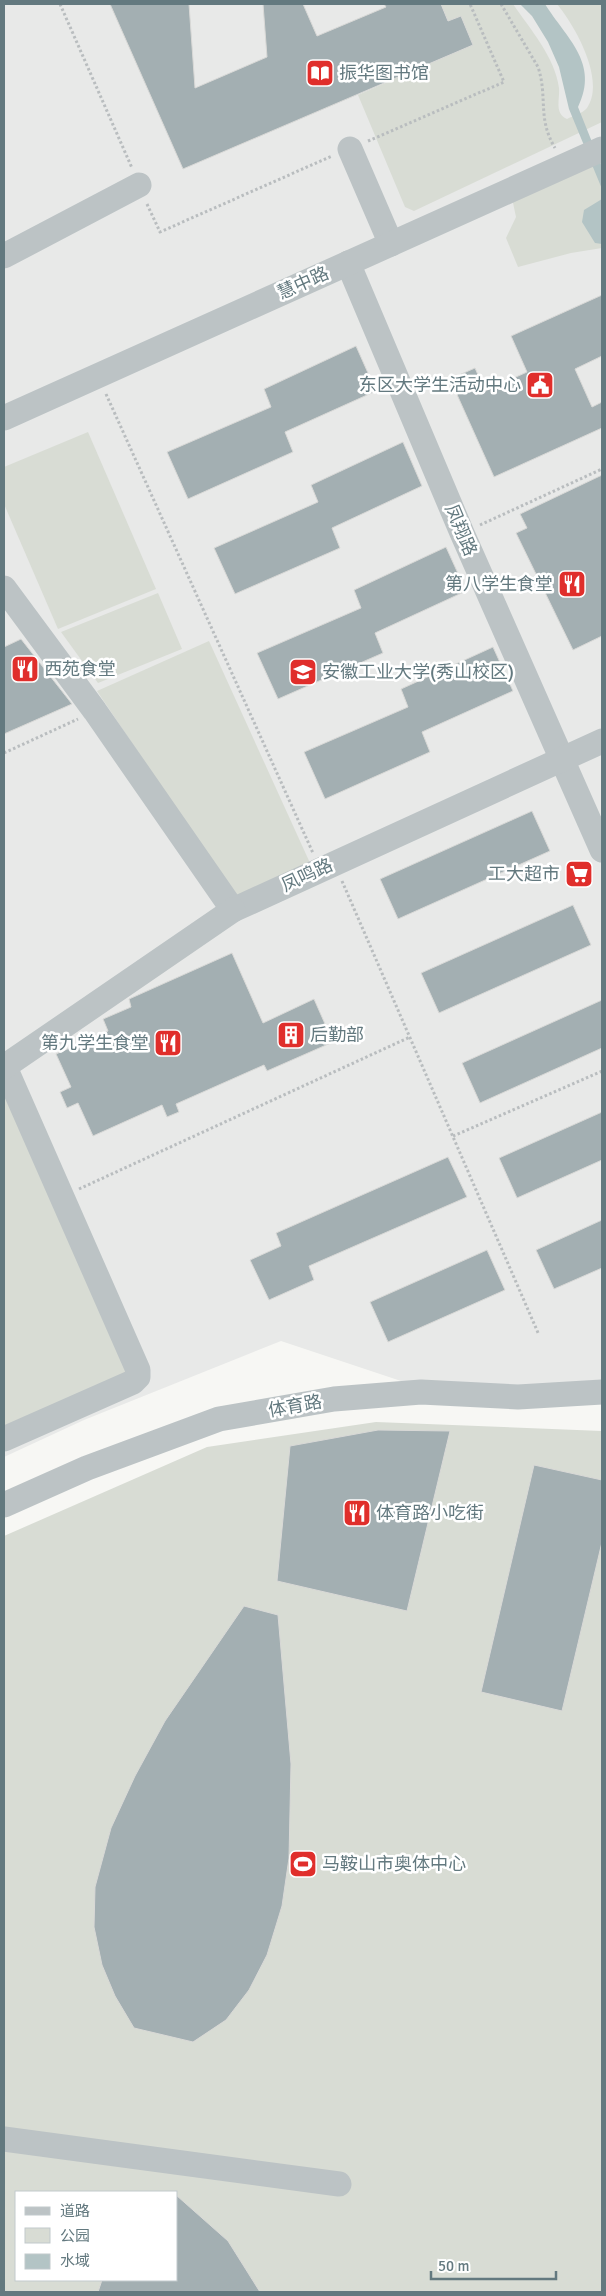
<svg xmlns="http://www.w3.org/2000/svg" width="606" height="2296" viewBox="0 0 606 2296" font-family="Signika,'Noto Sans SC',sans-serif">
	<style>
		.built { fill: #e8e9e8 }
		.green { fill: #d8dcd4; fill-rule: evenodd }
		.water { fill: #b3c4c5 }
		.building { fill: #a3afb2; stroke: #d9d9d7 }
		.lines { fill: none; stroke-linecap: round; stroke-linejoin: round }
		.path { stroke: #b9bdbf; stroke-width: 3; stroke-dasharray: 2.5 2.5; stroke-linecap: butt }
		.minor { stroke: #bcc3c5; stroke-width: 25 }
		.labels { text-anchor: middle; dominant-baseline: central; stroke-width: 5; stroke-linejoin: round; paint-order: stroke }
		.poi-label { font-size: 18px; fill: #63797f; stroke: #fff; text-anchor: start }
		.street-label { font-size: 18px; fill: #63797f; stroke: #fff }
	</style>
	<rect width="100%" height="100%" fill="#f7f7f4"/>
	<polygon class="built" points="4,4 602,4 602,1392 437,1393 281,1341 84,1420 4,1457"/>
	<g class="green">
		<path d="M441,4H513C530,29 555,57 559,88C560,100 554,113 567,119C573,116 583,113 587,108C606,80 575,26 557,4H602V122L414,211L405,207L358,95L472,45L461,16L448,21Z"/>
		<polygon points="602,161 602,248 571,253 518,267 506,238 516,217 512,198"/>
		<polygon points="88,432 156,589 58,629 4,504 4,467"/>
		<polygon points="158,593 182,649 98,683 61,632"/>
		<polygon points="209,641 310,863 235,897 97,691"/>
		<polygon points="4,1083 130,1373 4,1434"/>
		<path d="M376,1422L602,1431V2292H4V1536L207,1447ZM16,2192H176V2280H16Z"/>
	</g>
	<g class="water">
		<path d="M520,4H545C566,38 600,63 578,107L602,167V189L569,109L559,67L548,42L532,16Z"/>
		<polygon points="602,199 602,244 595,243 582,222 584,210"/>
	</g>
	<g class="building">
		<polygon points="110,4 189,4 195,88 267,57 263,4 303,4 317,36 386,7 384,4 441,4 448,21 461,16 473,45 183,169"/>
		<polygon points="602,295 602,356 575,369 592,407 602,402 602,428 494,477 450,379 475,368 485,391 527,372 511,336"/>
		<polygon points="356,346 376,391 285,432 293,452 188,499 167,452 271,407 264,389"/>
		<polygon points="403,442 422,486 332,528 340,548 235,594 214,548 318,502 311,485"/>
		<polygon points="602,475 602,636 573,650 516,533 527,528 520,514"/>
		<polygon points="446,547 466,591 375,633 383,653 278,699 257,653 361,608 354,590"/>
		<polygon points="21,639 72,704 4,734 4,647"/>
		<polygon points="493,647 513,691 422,732 430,752 325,799 304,752 408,707 401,689"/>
		<polygon points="532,811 550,851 398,919 380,879"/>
		<polygon points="573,905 591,945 439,1013 421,973"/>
		<polygon points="232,953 263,1023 314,999 333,1042 267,1071 264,1065 176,1104 179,1112 167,1117 162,1105 93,1136 78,1103 67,1108 60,1092 71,1087 56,1054 108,1031 103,1019 131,1007 129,999"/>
		<polygon points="602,1000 602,1048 480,1103 462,1063"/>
		<polygon points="602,1112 602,1160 517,1198 499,1158"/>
		<polygon points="448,1157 467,1197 309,1266 314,1280 269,1300 250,1260 281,1246 276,1233"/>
		<polygon points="602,1220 602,1268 554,1289 536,1250"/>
		<polygon points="487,1250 505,1290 388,1342 370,1302"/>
		<polygon points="378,1430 450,1431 407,1611 277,1581 290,1446"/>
		<polygon points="534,1465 602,1480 602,1542 562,1711 481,1692"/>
		<polygon points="244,1606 278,1615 291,1764 289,1858 282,1906 267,1955 249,1990 226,2020 193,2042 134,2028 115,1996 102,1965 94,1927 95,1887 111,1828 135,1776 165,1721"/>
		<polygon points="176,2195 228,2241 260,2292 98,2292 102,2280 176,2280"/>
	</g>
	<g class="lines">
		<g class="path">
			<polyline points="60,4 132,168"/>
			<path d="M501,4L538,67C548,97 537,118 555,148"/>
			<polyline points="368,141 504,82 470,4"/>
			<polyline points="147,204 160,232 332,156"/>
			<polyline points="106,394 313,853"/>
			<polyline points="480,525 602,469"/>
			<polyline points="4,753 78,719"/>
			<polyline points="342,881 539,1335"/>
			<polyline points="453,1136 602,1071"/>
			<polyline points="79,1189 410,1037"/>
		</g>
		<g class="minor">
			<polyline points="350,149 391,244"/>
			<polyline points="4,256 139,185"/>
			<polyline points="348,263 462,533 602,850"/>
			<polyline points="4,418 602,149"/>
			<polyline points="4,588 95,711 233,910 602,741"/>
			<polyline points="4,1065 138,1370 138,1377 133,1382 4,1439"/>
			<polyline points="4,1067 233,910"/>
			<polyline points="4,1505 87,1468 219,1419 334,1399 421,1392 518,1397 602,1392"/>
			<polyline points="4,2139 339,2184"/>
		</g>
	</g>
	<defs>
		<symbol id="library-square" viewBox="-11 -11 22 22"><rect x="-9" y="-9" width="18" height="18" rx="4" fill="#e02e2b" stroke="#fff"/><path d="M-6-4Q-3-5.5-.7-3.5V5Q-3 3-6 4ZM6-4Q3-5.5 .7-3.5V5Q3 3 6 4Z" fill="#fff"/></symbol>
		<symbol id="civic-square" viewBox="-11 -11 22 22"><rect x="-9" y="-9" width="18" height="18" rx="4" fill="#e02e2b" stroke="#fff"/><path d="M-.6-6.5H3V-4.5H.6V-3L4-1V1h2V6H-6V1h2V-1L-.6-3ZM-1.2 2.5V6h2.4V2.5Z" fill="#fff"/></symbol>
		<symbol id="restaurant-square" viewBox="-11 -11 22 22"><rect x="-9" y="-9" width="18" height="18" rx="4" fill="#e02e2b" stroke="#fff"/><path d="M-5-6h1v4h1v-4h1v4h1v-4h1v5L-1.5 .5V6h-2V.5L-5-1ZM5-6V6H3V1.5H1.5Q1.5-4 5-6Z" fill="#fff"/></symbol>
		<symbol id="university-square" viewBox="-11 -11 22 22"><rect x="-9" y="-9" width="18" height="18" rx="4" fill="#e02e2b" stroke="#fff"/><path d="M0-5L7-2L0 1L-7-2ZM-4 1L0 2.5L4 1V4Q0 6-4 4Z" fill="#fff"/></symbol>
		<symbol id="supermarket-square" viewBox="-11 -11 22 22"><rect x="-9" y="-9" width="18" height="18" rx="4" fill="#e02e2b" stroke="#fff"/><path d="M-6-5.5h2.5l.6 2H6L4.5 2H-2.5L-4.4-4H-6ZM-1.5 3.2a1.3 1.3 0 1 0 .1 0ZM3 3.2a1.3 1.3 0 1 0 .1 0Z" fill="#fff"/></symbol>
		<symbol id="building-square" viewBox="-11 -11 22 22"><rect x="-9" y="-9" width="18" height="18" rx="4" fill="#e02e2b" stroke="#fff"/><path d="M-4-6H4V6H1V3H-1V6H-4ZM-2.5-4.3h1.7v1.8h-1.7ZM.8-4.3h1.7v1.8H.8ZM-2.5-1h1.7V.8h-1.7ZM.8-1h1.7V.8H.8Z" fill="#fff"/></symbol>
		<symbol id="stadium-square" viewBox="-11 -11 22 22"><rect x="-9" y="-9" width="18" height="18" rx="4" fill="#e02e2b" stroke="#fff"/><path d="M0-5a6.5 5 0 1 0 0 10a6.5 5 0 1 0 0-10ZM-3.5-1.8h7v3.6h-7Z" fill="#fff"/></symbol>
	</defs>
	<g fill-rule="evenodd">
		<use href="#library-square" x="304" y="57" width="32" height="32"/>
		<use href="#civic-square" x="524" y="369" width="32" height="32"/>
		<use href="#restaurant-square" x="556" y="568" width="32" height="32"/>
		<use href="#restaurant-square" x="9" y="653" width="32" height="32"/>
		<use href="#university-square" x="287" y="656" width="32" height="32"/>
		<use href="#supermarket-square" x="563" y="858" width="32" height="32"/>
		<use href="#building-square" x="275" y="1019" width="32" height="32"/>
		<use href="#restaurant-square" x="152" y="1027" width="32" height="32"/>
		<use href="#restaurant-square" x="341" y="1497" width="32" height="32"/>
		<use href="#stadium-square" x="287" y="1848" width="32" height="32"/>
	</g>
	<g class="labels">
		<g class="poi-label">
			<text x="339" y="73">振华图书馆</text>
			<text x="521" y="385" text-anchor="end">东区大学生活动中心</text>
			<text x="553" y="584" text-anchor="end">第八学生食堂</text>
			<text x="44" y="669">西苑食堂</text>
			<text x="322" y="672">安徽工业大学(秀山校区)</text>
			<text x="560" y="874" text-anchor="end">工大超市</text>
			<text x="310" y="1035">后勤部</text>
			<text x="149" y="1043" text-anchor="end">第九学生食堂</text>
			<text x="376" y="1513">体育路小吃街</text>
			<text x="322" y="1864">马鞍山市奥体中心</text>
		</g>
		<g class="street-label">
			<text transform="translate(303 283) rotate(-24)">慧中路</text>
			<text transform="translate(461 530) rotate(67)">凤翔路</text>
			<text transform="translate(307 875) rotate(-25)">凤鸣路</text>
			<text transform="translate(295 1406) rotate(-10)">体育路</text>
		</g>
	</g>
	<rect width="606" height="2296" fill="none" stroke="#63797f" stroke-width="10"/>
	<rect x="15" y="2191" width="162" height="90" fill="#ffffff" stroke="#c1c9cc"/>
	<rect x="25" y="2207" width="25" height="8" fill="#bcc3c5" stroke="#c1c9cc"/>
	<text x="60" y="2216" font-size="15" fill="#63797f">道路</text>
	<rect x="25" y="2228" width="25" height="15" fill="#d8dcd4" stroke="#c1c9cc"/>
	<text x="60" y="2241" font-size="15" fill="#63797f">公园</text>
	<rect x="25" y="2254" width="25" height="15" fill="#b3c4c5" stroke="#c1c9cc"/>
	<text x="60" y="2266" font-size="15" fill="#63797f">水域</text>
	<path d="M431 2271v8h125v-8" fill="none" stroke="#63797f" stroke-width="2.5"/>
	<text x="438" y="2271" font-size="15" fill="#63797f" stroke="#ffffff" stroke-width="4" paint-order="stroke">50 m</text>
</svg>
